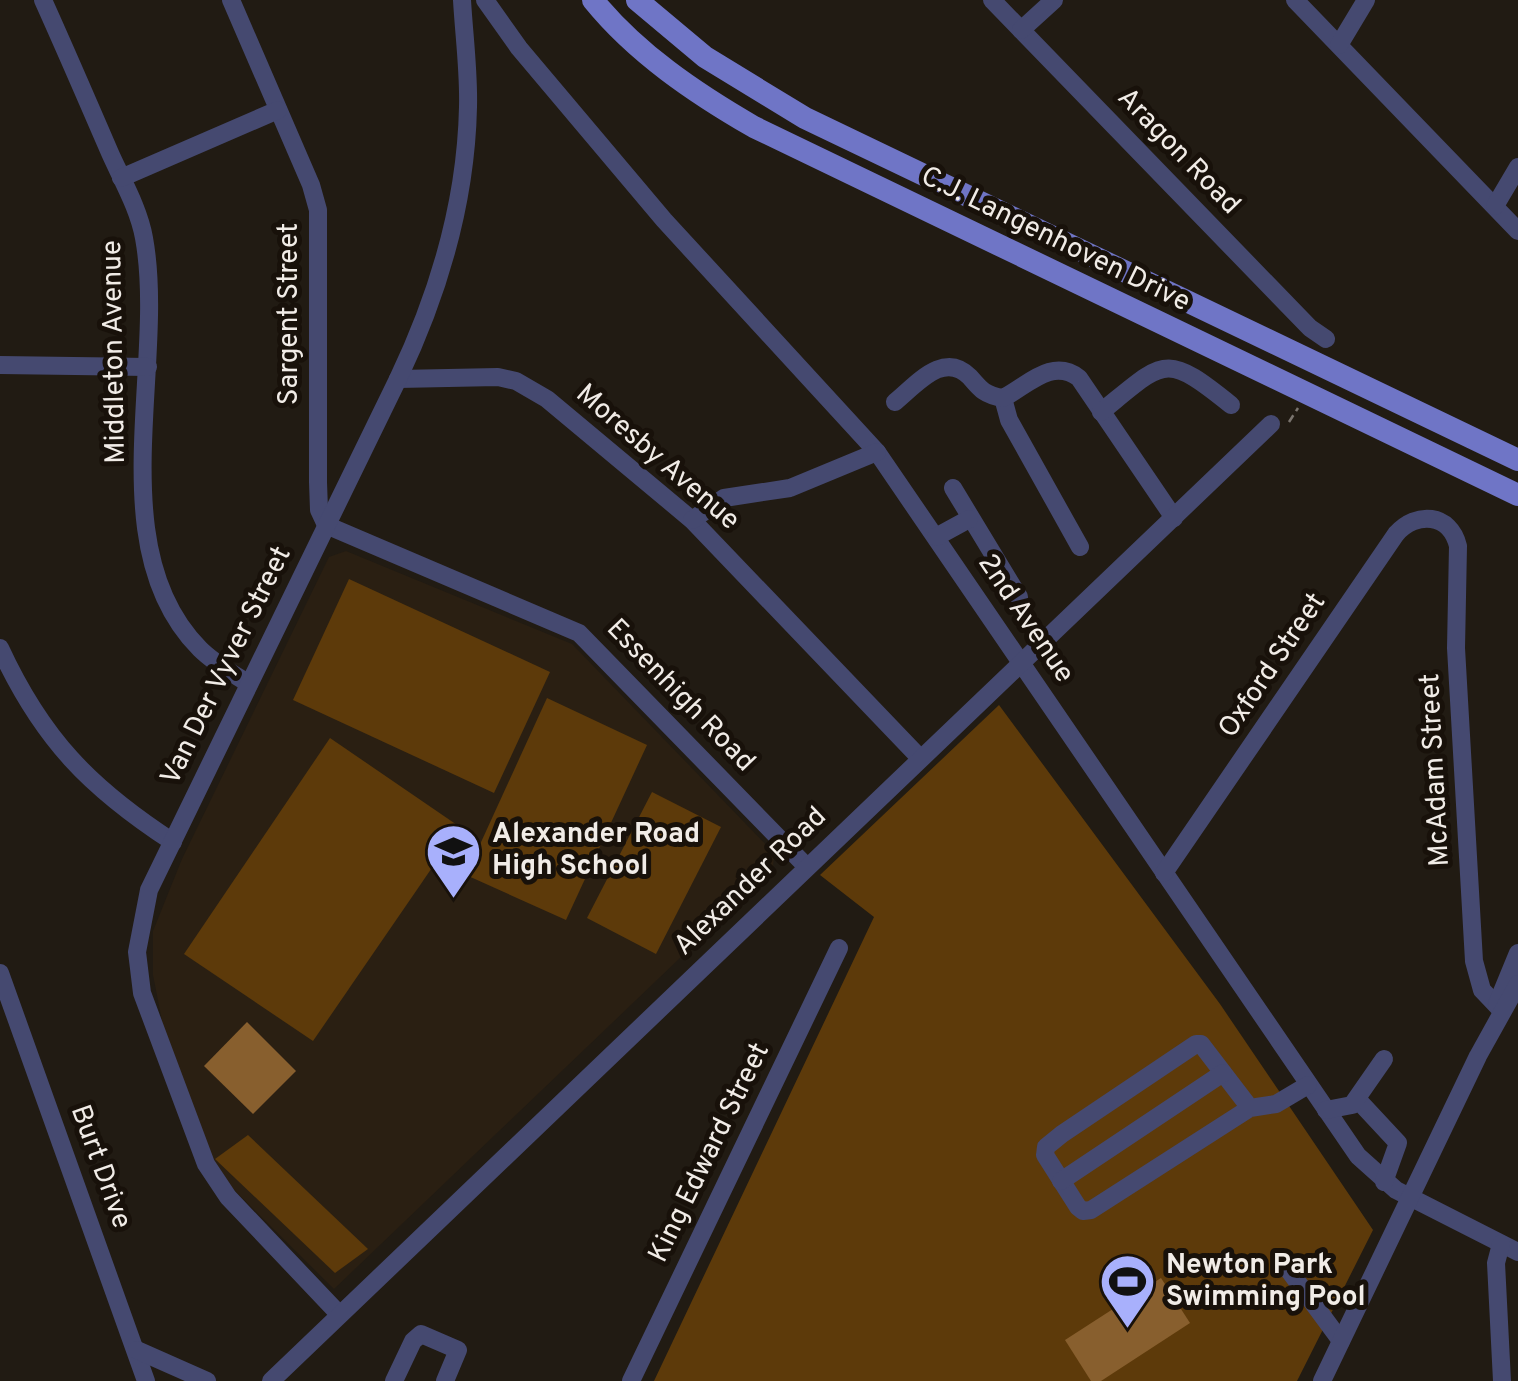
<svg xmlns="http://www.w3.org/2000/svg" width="1518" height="1381" viewBox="0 0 1518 1381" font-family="Overpass,sans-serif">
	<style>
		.built { fill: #2a1f12 }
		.green { fill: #5d3a0a }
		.water { fill: #885f2e }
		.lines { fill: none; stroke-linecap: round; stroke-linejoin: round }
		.path { stroke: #7a746e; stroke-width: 2.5; stroke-dasharray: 8 5; stroke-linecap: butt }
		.minor { stroke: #454970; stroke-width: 18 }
		.major { stroke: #6f75c6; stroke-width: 22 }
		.labels { text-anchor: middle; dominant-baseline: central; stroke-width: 10; stroke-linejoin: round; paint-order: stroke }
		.street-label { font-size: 28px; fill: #f1ece7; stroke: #18110a }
		.poi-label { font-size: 28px; font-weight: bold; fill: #f1ece7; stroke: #18110a; text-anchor: start }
	</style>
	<rect width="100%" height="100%" fill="#211b13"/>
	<polygon class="built" points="346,551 572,644 774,853 773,869 334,1289 219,1175 164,1031 153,975 153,931 182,859 329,557"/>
	<g class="green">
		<polygon points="349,579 550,672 494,793 293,700"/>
		<polygon points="547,698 647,745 566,920 466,875"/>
		<polygon points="999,705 1220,1004 1373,1230 1297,1381 654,1381 874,917 820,875"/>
		<polygon points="330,738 460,827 313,1041 184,954"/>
		<polygon points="652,792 721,827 656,954 587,918"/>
		<polygon points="248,1135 368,1249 335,1273 215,1159"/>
	</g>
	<g class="water">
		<polygon points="247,1022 296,1071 253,1114 204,1066"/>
		<polygon points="1161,1278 1190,1323 1101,1381 1091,1381 1065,1340"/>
	</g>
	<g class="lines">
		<polyline class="path" points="1289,422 1298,408"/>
		<g class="minor">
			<path d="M43,0C66,51 88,102 110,153C122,180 139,209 144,238C167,364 99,548 200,649C214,663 232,673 249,684"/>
			<polyline points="231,0 311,185 318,210 318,482 319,510 326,525 579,633 807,867"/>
			<polyline points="485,0 519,48 664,220 877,452 1358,1156 1396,1190 1518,1252"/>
			<polyline points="992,0 1310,328 1326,339"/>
			<polyline points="1295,0 1518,231"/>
			<polyline points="1021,30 1054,0"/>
			<polyline points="1339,45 1366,0"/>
			<polyline points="121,178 278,110"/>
			<polyline points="1495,206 1518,167"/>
			<polyline points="0,365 148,367"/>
			<polyline points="398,379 498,377 516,381 547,399 692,520 920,758"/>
			<polyline points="1003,398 1009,420 1080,547"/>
			<path d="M895,402C917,384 944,350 970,377C981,390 985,395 1003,398C1027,386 1052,357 1079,378L1174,518"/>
			<path d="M1101,412C1165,360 1164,351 1231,405"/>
			<polyline points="953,488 1019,597"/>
			<polyline points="692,520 724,498 790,488 877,452"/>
			<polyline points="936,537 969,519"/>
			<path d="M0,648C42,739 90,788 173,842"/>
			<path d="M1164,873L1396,534C1416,511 1450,513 1458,546L1456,648L1474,961L1482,990L1502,1011"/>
			<polyline points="0,973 146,1381"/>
			<polyline points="1497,1004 1518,953"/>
			<polyline points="1357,1099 1398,1143 1384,1182"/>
			<polyline points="1250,1108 1201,1044 1196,1044 1062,1134 1046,1147 1045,1155 1078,1207 1083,1211 1091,1210 1250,1108 1276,1104 1308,1085"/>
			<polyline points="1326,1110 1352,1105 1384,1059"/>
			<polyline points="1061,1181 1223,1073"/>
			<polyline points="1501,1244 1496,1263 1502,1381"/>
			<polyline points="1282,1261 1341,1341"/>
			<path d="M338,1313L228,1197L206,1164L142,993L137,952L149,890L398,379C439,293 466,203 468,107C469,72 464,35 462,0"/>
			<polyline points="137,1350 207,1381"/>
			<polyline points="271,1381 1271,424"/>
			<polyline points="394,1381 413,1341 421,1334 458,1350 445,1381"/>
			<polyline points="631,1381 839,948"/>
			<polyline points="1322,1381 1478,1056 1518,984"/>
		</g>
		<g class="major">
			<path d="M593,0C636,53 695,93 754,127L1518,495"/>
			<polyline points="637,0 705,57 805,118 1518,460"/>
		</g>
	</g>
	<defs>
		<symbol id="school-pin" viewBox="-11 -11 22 30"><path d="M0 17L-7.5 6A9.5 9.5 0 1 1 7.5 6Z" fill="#a8b0fc" stroke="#18110a"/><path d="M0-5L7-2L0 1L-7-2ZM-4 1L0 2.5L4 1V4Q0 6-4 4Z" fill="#111"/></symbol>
		<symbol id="stadium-pin" viewBox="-11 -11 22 30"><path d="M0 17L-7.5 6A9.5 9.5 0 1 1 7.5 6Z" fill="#a8b0fc" stroke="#18110a"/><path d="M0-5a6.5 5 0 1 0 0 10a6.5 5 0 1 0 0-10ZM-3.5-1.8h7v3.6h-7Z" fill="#111"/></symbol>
	</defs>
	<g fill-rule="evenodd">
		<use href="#school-pin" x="422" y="820" width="63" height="86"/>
		<use href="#stadium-pin" x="1096" y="1250" width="63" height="86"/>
	</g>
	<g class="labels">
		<g class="street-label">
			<text transform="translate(1178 152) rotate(46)">Aragon Road</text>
			<text transform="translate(1055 240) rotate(26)">C.J. Langenhoven Drive</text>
			<text transform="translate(290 314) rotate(-90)">Sargent Street</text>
			<text transform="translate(115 352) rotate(-91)">Middleton Avenue</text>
			<text transform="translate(657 458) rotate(41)">Moresby Avenue</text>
			<text transform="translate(1025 619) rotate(56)">2nd Avenue</text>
			<text transform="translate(227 666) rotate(-64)">Van Der Vyver Street</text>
			<text transform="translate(1273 666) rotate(-56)">Oxford Street</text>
			<text transform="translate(680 696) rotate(46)">Essenhigh Road</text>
			<text transform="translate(1436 770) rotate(-93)">McAdam Street</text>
			<text transform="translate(751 882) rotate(-44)">Alexander Road</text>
			<text transform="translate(710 1153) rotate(-64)">King Edward Street</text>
			<text transform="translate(100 1167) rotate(70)">Burt Drive</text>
		</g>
		<g class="poi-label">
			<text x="492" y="835">Alexander Road<tspan x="492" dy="32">High School</tspan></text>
			<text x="1166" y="1266">Newton Park<tspan x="1166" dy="32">Swimming Pool</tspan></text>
		</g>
	</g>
</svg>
